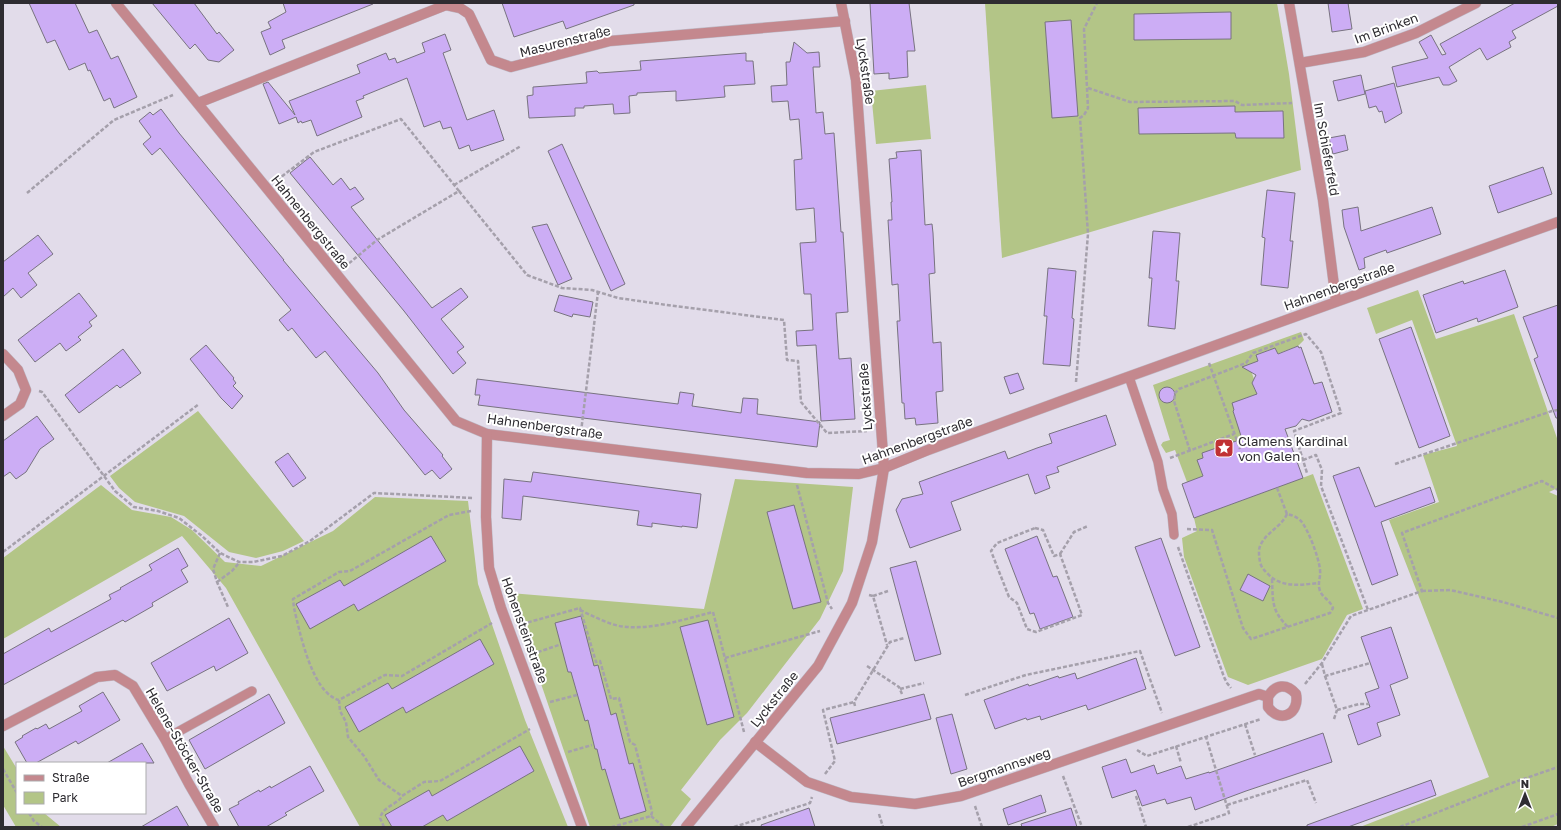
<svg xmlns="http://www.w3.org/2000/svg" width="1561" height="830" viewBox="0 0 1561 830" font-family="'Golos Text',sans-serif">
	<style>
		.green { fill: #b3c587 }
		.building { fill: #ccadf5; stroke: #787380 }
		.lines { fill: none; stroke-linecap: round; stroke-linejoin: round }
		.lane-casing { stroke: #beb9c5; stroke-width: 10 }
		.street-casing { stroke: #beb9c5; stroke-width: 11 }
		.path { stroke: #a5a0ab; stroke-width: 2.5; stroke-dasharray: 4 2; stroke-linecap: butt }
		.lane { stroke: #c4888e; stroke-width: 9 }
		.street { stroke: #c4888e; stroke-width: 10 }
		.labels { text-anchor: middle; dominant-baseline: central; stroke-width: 4; stroke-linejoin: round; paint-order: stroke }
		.street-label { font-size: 13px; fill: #2e2c31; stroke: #fff }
		.poi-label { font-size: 13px; fill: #2e2c31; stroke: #fff; text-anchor: start }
	</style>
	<rect width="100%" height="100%" fill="#e2dcea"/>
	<g class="green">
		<polygon points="985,3 1277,3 1289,74 1301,170 1002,258"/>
		<polygon points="926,85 931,139 876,144 871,91"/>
		<polygon points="1418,290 1436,339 1514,314 1558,441 1558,488 1549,492 1558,496 1558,824 1551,827 1360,827 1489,777 1389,520 1439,502 1423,455 1457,446 1412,320 1376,334 1367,308"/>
		<polygon points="1301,332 1304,340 1298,346 1277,354 1275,348 1256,355 1258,361 1249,365 1254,379 1252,383 1255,390 1259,394 1233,411 1236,419 1238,419 1244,444 1202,453 1203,458 1198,461 1203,477 1187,482 1175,450 1166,453 1161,445 1163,442 1170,440 1153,385"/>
		<polygon points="198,411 304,541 283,551 256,558 229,552 184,516 135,502 119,488 110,476"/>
		<polygon points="1313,474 1363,609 1347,615 1322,659 1248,685 1228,677 1184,557 1182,538 1197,531 1194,518"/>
		<polygon points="735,479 853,487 843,571 820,619 747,713 720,740 681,790 691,799 670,827 590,827 510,593 704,609"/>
		<polygon points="101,485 132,510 171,517 192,530 225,562 261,566 333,531 375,497 468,501 478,584 525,720 568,827 360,827 226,588 182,536 3,639 3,558"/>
		<polygon points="3,746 17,769 17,813 44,813 61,827 16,827 3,805"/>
	</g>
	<g class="building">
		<polygon points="29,3 75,3 89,33 97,30 111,59 118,56 137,97 114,108 110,98 104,101 90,70 88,71 85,63 69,70 55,40 47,43"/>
		<polygon points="152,3 194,3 217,34 219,32 234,50 219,62 208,60 195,44 190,49"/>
		<polygon points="283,3 373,3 373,4 282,40 285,48 270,55 261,32 271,28 268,22 286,12"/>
		<polygon points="502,3 634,3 634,5 566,29 563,21 514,37"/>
		<polygon points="870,3 909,3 915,51 907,51 908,77 889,79 889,73 874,74"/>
		<polygon points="1328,3 1348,3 1352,29 1332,32"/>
		<polygon points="1515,3 1558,3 1558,6 1512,31 1516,38 1509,42 1511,47 1487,60 1480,48 1449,67 1457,81 1449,85 1443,85 1439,77 1397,87 1392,67 1428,58 1419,42 1431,35 1442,55 1446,54 1440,44"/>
		<polygon points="1231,12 1231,39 1134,40 1134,14"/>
		<polygon points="1071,20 1078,116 1052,118 1045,22"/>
		<polygon points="445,34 451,50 443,53 467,120 494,110 504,140 471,151 469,145 459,149 451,127 443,129 440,121 424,127 407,78 363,96 364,98 356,101 362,117 317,136 311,120 302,123 301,121 298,123 296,117 279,124 263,84 268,82 295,115 289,101 360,73 357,65 386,53 389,60 395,58 397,63 425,52 422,43"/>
		<polygon points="794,42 807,53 819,52 820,67 813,67 816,113 823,112 825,134 834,133 841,232 843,232 848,312 836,313 839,359 851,358 855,419 821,421 816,345 797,346 796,331 813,330 811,294 804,294 800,243 816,242 814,208 796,210 794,160 802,159 799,119 790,120 788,101 772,102 771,86 787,85 786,62 790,62"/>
		<polygon points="746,53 746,61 753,61 755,84 724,86 725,97 676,101 676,91 637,93 637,95 629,96 630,113 614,114 613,104 584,106 584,108 575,108 575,116 529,118 527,96 533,95 533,87 587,83 586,72 597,71 599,73 641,70 640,61"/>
		<polygon points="1361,75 1365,94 1338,101 1333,81"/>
		<polygon points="1394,83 1402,113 1385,123 1382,111 1379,112 1376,106 1369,108 1365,91"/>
		<polygon points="1235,106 1235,112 1283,111 1284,138 1236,138 1235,133 1139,134 1138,108"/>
		<polygon points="161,109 179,133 284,260 283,260 378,373 404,410 443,455 442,456 452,469 440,479 432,470 425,475 325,351 316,358 292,328 288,331 279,320 291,310 160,148 152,155 143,144 151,137 139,121 150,112 153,115"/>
		<polygon points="1345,135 1348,150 1333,154 1329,138"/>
		<polygon points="562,144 625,284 611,291 548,151"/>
		<polygon points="921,150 925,225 932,224 933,233 935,273 929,274 933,343 941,342 943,391 936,392 938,423 916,425 915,418 905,419 904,403 902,403 897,321 900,321 898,284 892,285 888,220 892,220 891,202 892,202 889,159 897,158 896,152"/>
		<polygon points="310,157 333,185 341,178 350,190 355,187 364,199 351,207 432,308 461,288 468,297 441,319 464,347 457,352 466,363 453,374 404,311 290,173"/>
		<polygon points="1543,167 1552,194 1498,213 1489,186"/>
		<polygon points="1267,190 1295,193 1290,241 1293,241 1288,288 1261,285 1265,238 1262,237"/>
		<polygon points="1358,207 1361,231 1432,207 1441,234 1387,253 1386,250 1364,258 1365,268 1359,270 1344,227 1342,210"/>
		<polygon points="547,224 572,279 558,285 532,227"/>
		<polygon points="1153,231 1180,233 1176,281 1179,281 1175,329 1148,326 1152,278 1149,278"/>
		<polygon points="38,235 53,254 28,273 37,285 21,298 13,288 3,297 3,262"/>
		<polygon points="1048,268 1076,271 1072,318 1074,319 1070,366 1043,364 1047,316 1044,316"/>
		<polygon points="1505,270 1518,307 1478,322 1477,318 1436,333 1423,295 1463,281 1464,284"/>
		<polygon points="79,293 97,316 89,322 92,326 78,337 81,340 66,351 60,343 35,362 18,340"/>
		<polygon points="559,295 593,302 590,317 573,314 572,317 554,311"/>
		<polygon points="1558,305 1558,418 1556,418 1534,359 1538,357 1523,317"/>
		<polygon points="1411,327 1450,436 1419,448 1379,339"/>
		<polygon points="206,345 234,378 233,379 236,383 233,386 243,396 232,409 221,398 190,359"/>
		<polygon points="1298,346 1299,348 1301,347 1314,384 1322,382 1332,412 1309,421 1302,419 1296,426 1285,429 1303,478 1194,518 1182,484 1203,476 1197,460 1203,458 1202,453 1242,439 1233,411 1234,410 1232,403 1257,394 1252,383 1256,375 1242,367 1258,361 1256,355 1275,348 1278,354"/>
		<polygon points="123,349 141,373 120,388 117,385 79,413 65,395"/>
		<polygon points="1018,373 1024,389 1010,394 1004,377"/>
		<polygon points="477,379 678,404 680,392 694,394 692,406 741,413 743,398 758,399 757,414 820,422 817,447 478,405 480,395 475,395"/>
		<circle cx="1167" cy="395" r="8"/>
		<polygon points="1106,415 1116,445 1057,467 1059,472 1046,476 1050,488 1035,494 1028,474 951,502 961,530 910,548 896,510 902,499 923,494 919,482 1005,451 1008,459 1037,448 1052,443 1049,434"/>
		<polygon points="37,416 54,439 40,449 26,472 16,479 10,472 3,477 3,441"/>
		<polygon points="288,453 306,478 293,487 275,462"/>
		<polygon points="1359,467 1375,507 1430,487 1435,502 1381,522 1398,575 1372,585 1333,476"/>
		<polygon points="533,472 701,494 697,528 682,526 682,527 652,523 652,527 637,525 639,511 523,496 521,520 502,518 504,479 531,482"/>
		<polygon points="794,505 821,602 793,609 767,512"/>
		<polygon points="431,536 446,561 358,611 354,604 310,629 296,604 340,580 344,586"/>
		<polygon points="1037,536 1053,577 1057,576 1073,617 1040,629 1034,613 1030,614 1005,549"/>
		<polygon points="1161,538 1200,647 1175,656 1135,547"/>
		<polygon points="178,548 188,566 181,570 188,582 152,603 153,606 125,622 123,620 3,685 3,654 49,628 51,632 111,599 109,595 121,589 120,588 152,570 149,565"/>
		<polygon points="916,561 941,654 915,661 890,568"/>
		<polygon points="1248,574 1270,586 1263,601 1240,590"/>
		<polygon points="581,616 594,666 598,665 611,715 616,713 629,764 633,763 646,811 620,819 605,769 602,770 597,749 595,749 588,720 585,721 571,672 568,672 555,623"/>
		<polygon points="229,618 248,653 216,671 214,666 167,691 151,663"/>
		<polygon points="708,620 734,717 707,725 680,627"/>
		<polygon points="1391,627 1408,678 1390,685 1400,715 1377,723 1381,736 1358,745 1348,715 1370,707 1365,693 1379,688 1361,637"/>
		<polygon points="480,639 494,664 406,713 403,707 359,732 345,707 388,683 392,689"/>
		<polygon points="1136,658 1146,689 1088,710 1086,705 1041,720 1040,716 1027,720 1026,718 995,729 984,700 1028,684 1029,686 1058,676 1059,678 1075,673 1077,679"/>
		<polygon points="103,692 120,720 78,744 76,741 36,763 27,763 15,742 23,737 22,736 36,728 37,729 46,724 49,729 82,711 79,706"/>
		<polygon points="269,694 285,723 205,769 189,740"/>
		<polygon points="924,694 931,719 837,744 830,718"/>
		<polygon points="952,714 967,769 951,774 936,718"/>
		<polygon points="1323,733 1332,762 1246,791 1195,810 1191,797 1167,804 1165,799 1142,806 1136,790 1112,798 1102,767 1126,759 1131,773 1154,765 1157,774 1181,766 1186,779 1209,772 1209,773"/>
		<polygon points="142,743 154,763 107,763"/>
		<polygon points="520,746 534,771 447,821 443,815 422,827 392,827 385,815 429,790 432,796"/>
		<polygon points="310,766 324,791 285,813 287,815 266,827 239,827 229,809 239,804 238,802 259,790 260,792 270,786 271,788"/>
		<polygon points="1431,780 1436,795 1348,827 1307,827 1307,825"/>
		<polygon points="1041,795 1046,812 1008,825 1003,809"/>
		<polygon points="177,806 189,827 141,827"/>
		<polygon points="809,808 815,827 762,827 761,825"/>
		<polygon points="1071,808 1077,827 1022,827 1021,824"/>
	</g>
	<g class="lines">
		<defs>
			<g id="lane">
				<polyline points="1129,377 1158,462 1163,489 1172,514 1174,535"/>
				<polyline points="165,739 252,691"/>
			</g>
			<g id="street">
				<polyline points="116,3 456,421 487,434 807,473 859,474 884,468 928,450 1075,396 1558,222"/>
				<polyline points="1289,3 1323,200 1336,301"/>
				<polyline points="1300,63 1364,52 1416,33 1476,3"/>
				<polyline points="198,103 446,5 460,8 469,14 491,60 511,67 610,41 845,21"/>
				<polyline points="3,354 18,370 26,390 20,404 3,416"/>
				<polyline points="487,434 486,517 489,568 501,608 582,827"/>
				<polyline points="3,726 97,677 115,675 133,686 165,739 189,784 214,827"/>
				<path d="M755,742L807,782L851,797L915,804L961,796L1259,694L1268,697V707C1280,724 1300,714 1296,694C1287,683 1275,684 1268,697"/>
				<polyline points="686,827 818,666 852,603 872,542 884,468 856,80 841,3"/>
			</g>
		</defs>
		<use href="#lane" class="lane-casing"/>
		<use href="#street" class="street-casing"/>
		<g class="path">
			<polyline points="1088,88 1130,102 1235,101 1242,105 1292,103"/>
			<polyline points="277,180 314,152 401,119 459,191 377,240 347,265"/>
			<polyline points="454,185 521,146"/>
			<polyline points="459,191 527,275 562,288 592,290 618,298 667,305 784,320 787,360 798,361 801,402 827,433 867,431"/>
			<polyline points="27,193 114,120 173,95"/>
			<polyline points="1209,363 1240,449"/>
			<polyline points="1076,382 1088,234 1080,118 1084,115 1088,108 1084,29 1097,3"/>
			<polyline points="39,391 42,392 115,491 134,507 158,511 179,518 202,536 220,553 239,562 253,562 282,556 310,541 374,493 473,498"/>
			<polyline points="581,432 598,292"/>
			<polyline points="1190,451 1174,401 1175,393 1179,389 1246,363 1253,353 1306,334 1321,352 1341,413 1294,431 1307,473"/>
			<polyline points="1170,458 1234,434"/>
			<polyline points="1303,460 1316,455 1322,470 1321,486 1368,610"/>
			<polyline points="1395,464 1552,411 1558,410"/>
			<polyline points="797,485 828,603 832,609"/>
			<path d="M471,511L449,515L350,571L339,572L293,599L294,608C300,633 312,693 339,700L385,675L402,676L492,623"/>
			<path d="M1287,514C1281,527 1267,532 1261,544C1258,549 1259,555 1260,562C1261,567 1264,570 1268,574C1281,588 1300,585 1318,583"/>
			<polygon points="1035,528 1043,530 1054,556 1060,554 1082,615 1036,632 1027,629 1017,603 1009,597 991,551 997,543"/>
			<path d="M1187,529L1212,530L1243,628L1251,639L1330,613L1333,608C1330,600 1323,598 1320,591C1317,583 1321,578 1320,570C1319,558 1309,531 1301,521C1297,517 1292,515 1287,514L1277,488"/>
			<polyline points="1178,547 1224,677 1227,683 1231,688"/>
			<polyline points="3,552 199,404"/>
			<polyline points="220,553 213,569 217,582 228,607"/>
			<polyline points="1060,554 1074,532 1088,526"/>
			<path d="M1272,579C1273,601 1271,610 1288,627"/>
			<polyline points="217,582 232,571 239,563"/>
			<polyline points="1422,591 1450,590 1503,602 1558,618"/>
			<polyline points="869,595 873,596 887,645"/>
			<polyline points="873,596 888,591"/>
			<path d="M580,610C595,617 611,626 627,627C656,629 685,619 713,612L744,732"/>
			<polyline points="522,624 580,608 596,662 600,661 611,699 619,698 630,742 635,745 652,812 651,816 612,827"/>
			<polyline points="532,654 559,645"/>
			<polyline points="725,658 820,631"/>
			<polyline points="1322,664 1325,676 1370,663"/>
			<polyline points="867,666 899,687 902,694"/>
			<polyline points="1325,676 1337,710 1359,704 1369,704"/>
			<polyline points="1305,684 1322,663 1351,616 1422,591 1402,533 1542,481 1558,490"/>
			<polyline points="900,689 924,683"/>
			<polyline points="965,695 1026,675 1140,651 1162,713"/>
			<polyline points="339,700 340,711 346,722 348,737 364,756 379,780 402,796 424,782 440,781 530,729"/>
			<polyline points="550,702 577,695"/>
			<polyline points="855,706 854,702 890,642 904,638"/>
			<polyline points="1334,719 1337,710"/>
			<polyline points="1245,724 1255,755"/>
			<polyline points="1176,746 1181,763"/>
			<polyline points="1137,750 1147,756 1261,719"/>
			<polyline points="568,752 592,745"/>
			<polyline points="3,769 17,793"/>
			<polyline points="825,774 835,761 823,710 854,702"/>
			<polyline points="1063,776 1082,827"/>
			<polyline points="1136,796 1146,827"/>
			<polyline points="1227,805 1307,780 1316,803"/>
			<polyline points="975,806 982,827"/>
			<polyline points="29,813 34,821 42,827"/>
			<polyline points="879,814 883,827"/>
			<polyline points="651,816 664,827"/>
			<path d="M384,827L380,818C384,805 396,806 402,796"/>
			<polyline points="734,827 810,803 812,797"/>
			<polyline points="1188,827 1229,813 1206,737"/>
			<polyline points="1400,827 1509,784 1558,767"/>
			<polyline points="1522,827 1558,814"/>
		</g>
		<use href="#lane" class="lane"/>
		<use href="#street" class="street"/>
	</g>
	<defs>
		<symbol id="sight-square" viewBox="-11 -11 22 22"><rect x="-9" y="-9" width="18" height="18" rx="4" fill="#c03134" stroke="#fff"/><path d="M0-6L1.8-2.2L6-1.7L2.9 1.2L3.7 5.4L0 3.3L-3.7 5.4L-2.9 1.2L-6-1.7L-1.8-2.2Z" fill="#fff"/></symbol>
	</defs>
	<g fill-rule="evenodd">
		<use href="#sight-square" x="1213" y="437" width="22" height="22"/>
	</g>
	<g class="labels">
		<g class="street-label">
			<text transform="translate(1386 28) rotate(-20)">Im Brinken</text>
			<text transform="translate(565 41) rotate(-14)">Masurenstraße</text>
			<text transform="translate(866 71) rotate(82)">Lyckstraße</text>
			<text transform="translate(1327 149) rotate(80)">Im Schieferfeld</text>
			<text transform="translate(311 222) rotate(51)">Hahnenbergstraße</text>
			<text transform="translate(1339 286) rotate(-20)">Hahnenbergstraße</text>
			<text transform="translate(865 397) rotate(-94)">Lyckstraße</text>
			<text transform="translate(545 426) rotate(8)">Hahnenbergstraße</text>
			<text transform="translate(917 440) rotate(-20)">Hahnenbergstraße</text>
			<text transform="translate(525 630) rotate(70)">Hohensteinstraße</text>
			<text transform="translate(774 699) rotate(-51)">Lyckstraße</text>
			<text transform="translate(185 750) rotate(60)">Helene-Stöcker-Straße</text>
			<text transform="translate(1004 767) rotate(-19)">Bergmannsweg</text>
		</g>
		<g class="poi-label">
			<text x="1238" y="441">Clamens Kardinal<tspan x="1238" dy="15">von Galen</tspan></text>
		</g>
	</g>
	<rect width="1561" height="830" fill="none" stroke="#2e2c31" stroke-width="8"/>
	<rect x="16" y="762" width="130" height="52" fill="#ffffff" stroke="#ababad"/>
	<rect x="24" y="775" width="20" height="6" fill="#c4888e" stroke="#ababad"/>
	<text x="52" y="782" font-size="12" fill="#2e2c31">Straße</text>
	<rect x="24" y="792" width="20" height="12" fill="#b3c587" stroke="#ababad"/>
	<text x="52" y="802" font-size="12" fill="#2e2c31">Park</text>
	<g transform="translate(1525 794)" stroke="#ffffff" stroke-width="3" paint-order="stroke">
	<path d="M0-3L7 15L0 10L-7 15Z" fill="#2e2c31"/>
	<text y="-6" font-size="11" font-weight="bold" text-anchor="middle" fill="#2e2c31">N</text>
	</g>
</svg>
